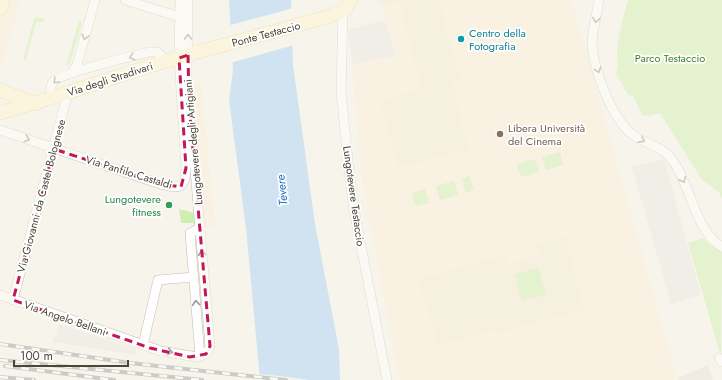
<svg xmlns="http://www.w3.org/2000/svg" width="722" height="380" viewBox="0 0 722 380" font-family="Jost,sans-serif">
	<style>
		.commercial { fill: #faedd5 }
		.industrial { fill: #e7e3dc }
		.education { fill: #f1ebd3 }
		.green { fill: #ceefb0 }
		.parking { fill: #e8e6e2 }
		.water { fill: #a2cff9 }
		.pier { fill: #f7f4eb }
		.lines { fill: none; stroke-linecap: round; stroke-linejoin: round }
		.street-casing { stroke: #c4bdac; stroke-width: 10 }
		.secondary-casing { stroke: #dcce96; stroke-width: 14 }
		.street { stroke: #fff; stroke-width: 9 }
		.secondary { stroke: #fff6cd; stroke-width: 13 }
		.rail-casing { stroke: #9a9a9a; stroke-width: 4 }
		.rail { stroke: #fff; stroke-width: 2.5; stroke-dasharray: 8; stroke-linecap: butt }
		.oneway { stroke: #9d9991 }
		.marked { fill: none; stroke: #c2185b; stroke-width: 3; stroke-dasharray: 8 5; stroke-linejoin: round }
		.culture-dot { fill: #0f9aa8; stroke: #fff; stroke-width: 1.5 }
		.education-dot { fill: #8d6e63; stroke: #fff; stroke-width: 1.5 }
		.leisure-dot { fill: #2e9e5b; stroke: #fff; stroke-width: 1.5 }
		.labels { text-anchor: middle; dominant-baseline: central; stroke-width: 3.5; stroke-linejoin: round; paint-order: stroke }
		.culture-label { font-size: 11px; fill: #0d838f; stroke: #fff; text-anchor: start }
		.street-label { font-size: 11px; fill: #4c4637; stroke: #fff }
		.park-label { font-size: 11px; fill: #3f8121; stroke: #fff }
		.education-label { font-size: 11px; fill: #785e54; stroke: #fff; text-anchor: start }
		.leisure-label { font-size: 11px; fill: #27864d; stroke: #fff; text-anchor: end }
		.water-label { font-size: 12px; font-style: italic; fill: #2275c7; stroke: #fff }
	</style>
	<rect width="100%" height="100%" fill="#f7f4eb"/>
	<g class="commercial">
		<polygon points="0,0 20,0 0,70"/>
		<polygon points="380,0 571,0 677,378 668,380 399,380 362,179 352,64 395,56"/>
		<polygon points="201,82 215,226 207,227 205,226 193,85 193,83"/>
	</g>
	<polygon class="industrial" points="708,365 713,380 678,380 677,378"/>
	<g class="education">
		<polygon points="380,0 438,0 460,80 452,82 468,149 399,167 380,101 422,89 399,1 381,5"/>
		<polygon points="565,237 583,309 496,333 495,329 438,344 419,279 504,256 507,265 539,256 536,244"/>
	</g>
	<g class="green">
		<path d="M628,0H722V198L719,192L702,180L660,113L648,116L642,115L633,96L628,95L616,73C619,65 617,59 617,50C619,33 623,17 628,0Z"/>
		<polygon points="37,17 45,19 44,22 36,22 26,60 24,59 24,56 34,19"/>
		<polygon points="79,20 82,23 70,63 66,66"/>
		<polygon points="560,152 563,165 546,170 542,157"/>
		<polygon points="535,159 539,172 521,177 517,164"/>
		<polygon points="469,176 474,190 466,193 462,179"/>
		<polygon points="454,181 458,195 440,200 436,186"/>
		<polygon points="425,189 429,203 416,206 412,193"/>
		<polygon points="179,209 194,213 194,223 181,223"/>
		<polygon points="703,238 712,247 722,251 721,357 688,243"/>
		<polygon points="538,268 546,294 522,301 515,274"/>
	</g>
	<g class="parking">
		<polygon points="385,20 395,56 352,64 348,30"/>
		<polygon points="664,159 701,295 671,304 632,167"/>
		<polygon points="59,324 136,349 135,355 53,342"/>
	</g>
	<polygon class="water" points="229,0 291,0 293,65 315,224 339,349 340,380 260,380 246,228 229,100 233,71"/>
	<g class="pier">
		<polygon points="293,8 294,45 230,63 227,26"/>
		<polygon points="258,374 280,376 309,380 258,380"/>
	</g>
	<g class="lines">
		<defs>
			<g id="street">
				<polyline points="125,0 183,18"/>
				<path d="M599,0C597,14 592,31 592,45C594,71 612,119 633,135C646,144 664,147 673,161C692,188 694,229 722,247"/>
				<polyline points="343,11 341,91 349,170 353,204 387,380"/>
				<polyline points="72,73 77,65 95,0"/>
				<path d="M52,98C51,92 49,86 54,81C62,73 133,56 149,52H157L167,61"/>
				<polyline points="0,130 160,184 175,187 180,186 185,180 186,168 179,58 180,0"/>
				<polyline points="200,228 190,233 200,356"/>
				<polyline points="0,295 161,351 197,357 207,353 210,346 187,76 188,0"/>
				<polyline points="13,300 68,92"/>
				<polyline points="143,345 158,280 194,277"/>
				<polyline points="719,358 722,362"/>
			</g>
			<g id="secondary">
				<polyline points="0,9 3,0"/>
				<polyline points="0,90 36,104"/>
				<path d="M0,113C56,98 110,78 166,61C221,45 278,31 333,15L346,9L351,0"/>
			</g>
		</defs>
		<use href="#street" class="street-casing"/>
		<use href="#secondary" class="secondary-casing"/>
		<use href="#street" class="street"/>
		<use href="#secondary" class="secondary"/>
		<defs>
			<g id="rail">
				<polyline points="0,344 130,363 286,380"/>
				<polyline points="0,360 202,380"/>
				<polyline points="5,366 114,380"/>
				<polyline points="0,377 34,380"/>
			</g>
		</defs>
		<use href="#rail" class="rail-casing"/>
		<use href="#rail" class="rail"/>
	</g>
	<defs><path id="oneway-chevron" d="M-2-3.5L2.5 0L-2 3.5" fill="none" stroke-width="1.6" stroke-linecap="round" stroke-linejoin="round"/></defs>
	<g class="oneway">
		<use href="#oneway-chevron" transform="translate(596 20) rotate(99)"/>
		<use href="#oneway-chevron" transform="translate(85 37) rotate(105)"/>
		<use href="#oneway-chevron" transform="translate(188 37) rotate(-91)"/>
		<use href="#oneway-chevron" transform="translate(132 57) rotate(164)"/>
		<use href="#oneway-chevron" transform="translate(598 70) rotate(73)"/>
		<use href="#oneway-chevron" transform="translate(56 81) rotate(134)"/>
		<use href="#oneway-chevron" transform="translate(27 139) rotate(19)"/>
		<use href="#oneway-chevron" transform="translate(642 140) rotate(29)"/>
		<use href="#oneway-chevron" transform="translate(683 180) rotate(64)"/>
		<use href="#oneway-chevron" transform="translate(202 253) rotate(-95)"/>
		<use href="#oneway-chevron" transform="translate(196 303) rotate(-95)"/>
		<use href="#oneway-chevron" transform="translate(170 352) rotate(12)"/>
	</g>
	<path d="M0 0H722V380H0ZM188,55L189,103L210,346L206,354L190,357L150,348L13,300L54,149L160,184L181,187L186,168L179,58Z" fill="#f7f4eb" fill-opacity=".55" fill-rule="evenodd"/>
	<path class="marked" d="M188,55L189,103L210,346L206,354L190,357L150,348L13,300L54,149L160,184L181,187L186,168L179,58Z"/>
	<circle class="culture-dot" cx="461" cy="39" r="4"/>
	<circle class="education-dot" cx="500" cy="134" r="4"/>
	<circle class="leisure-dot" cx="169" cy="205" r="4"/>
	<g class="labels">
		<g class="culture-label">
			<text x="469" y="33">Centro della<tspan x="469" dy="13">Fotografia</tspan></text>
		</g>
		<g class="street-label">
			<text transform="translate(266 34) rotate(-15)">Ponte Testaccio</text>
			<text transform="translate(110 79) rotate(-18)">Via degli Stradivari</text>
			<text transform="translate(193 142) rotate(-95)">Lungotevere degli Artigiani</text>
			<text transform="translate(129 172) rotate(17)">Via Panfilo Castaldi</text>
			<text transform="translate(41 196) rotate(-75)">Via Giovanni da Castel Bolognese</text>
			<text transform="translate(354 196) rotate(82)">Lungotevere Testaccio</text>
			<text transform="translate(65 318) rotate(19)">Via Angelo Bellani</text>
		</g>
		<g class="park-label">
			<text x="670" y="58">Parco Testaccio</text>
		</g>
		<g class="education-label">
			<text x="508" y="128">Libera Università<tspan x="508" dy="13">del Cinema</tspan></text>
		</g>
		<g class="leisure-label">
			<text x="161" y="199">Lungotevere<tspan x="161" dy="13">fitness</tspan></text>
		</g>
		<g class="water-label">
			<text transform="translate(282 190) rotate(-96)">Tevere</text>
		</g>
	</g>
	<path d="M14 360v6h114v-6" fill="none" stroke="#4c4637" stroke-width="2"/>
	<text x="20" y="360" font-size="12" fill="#4c4637" stroke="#ffffff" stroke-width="3" paint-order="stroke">100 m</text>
</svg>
